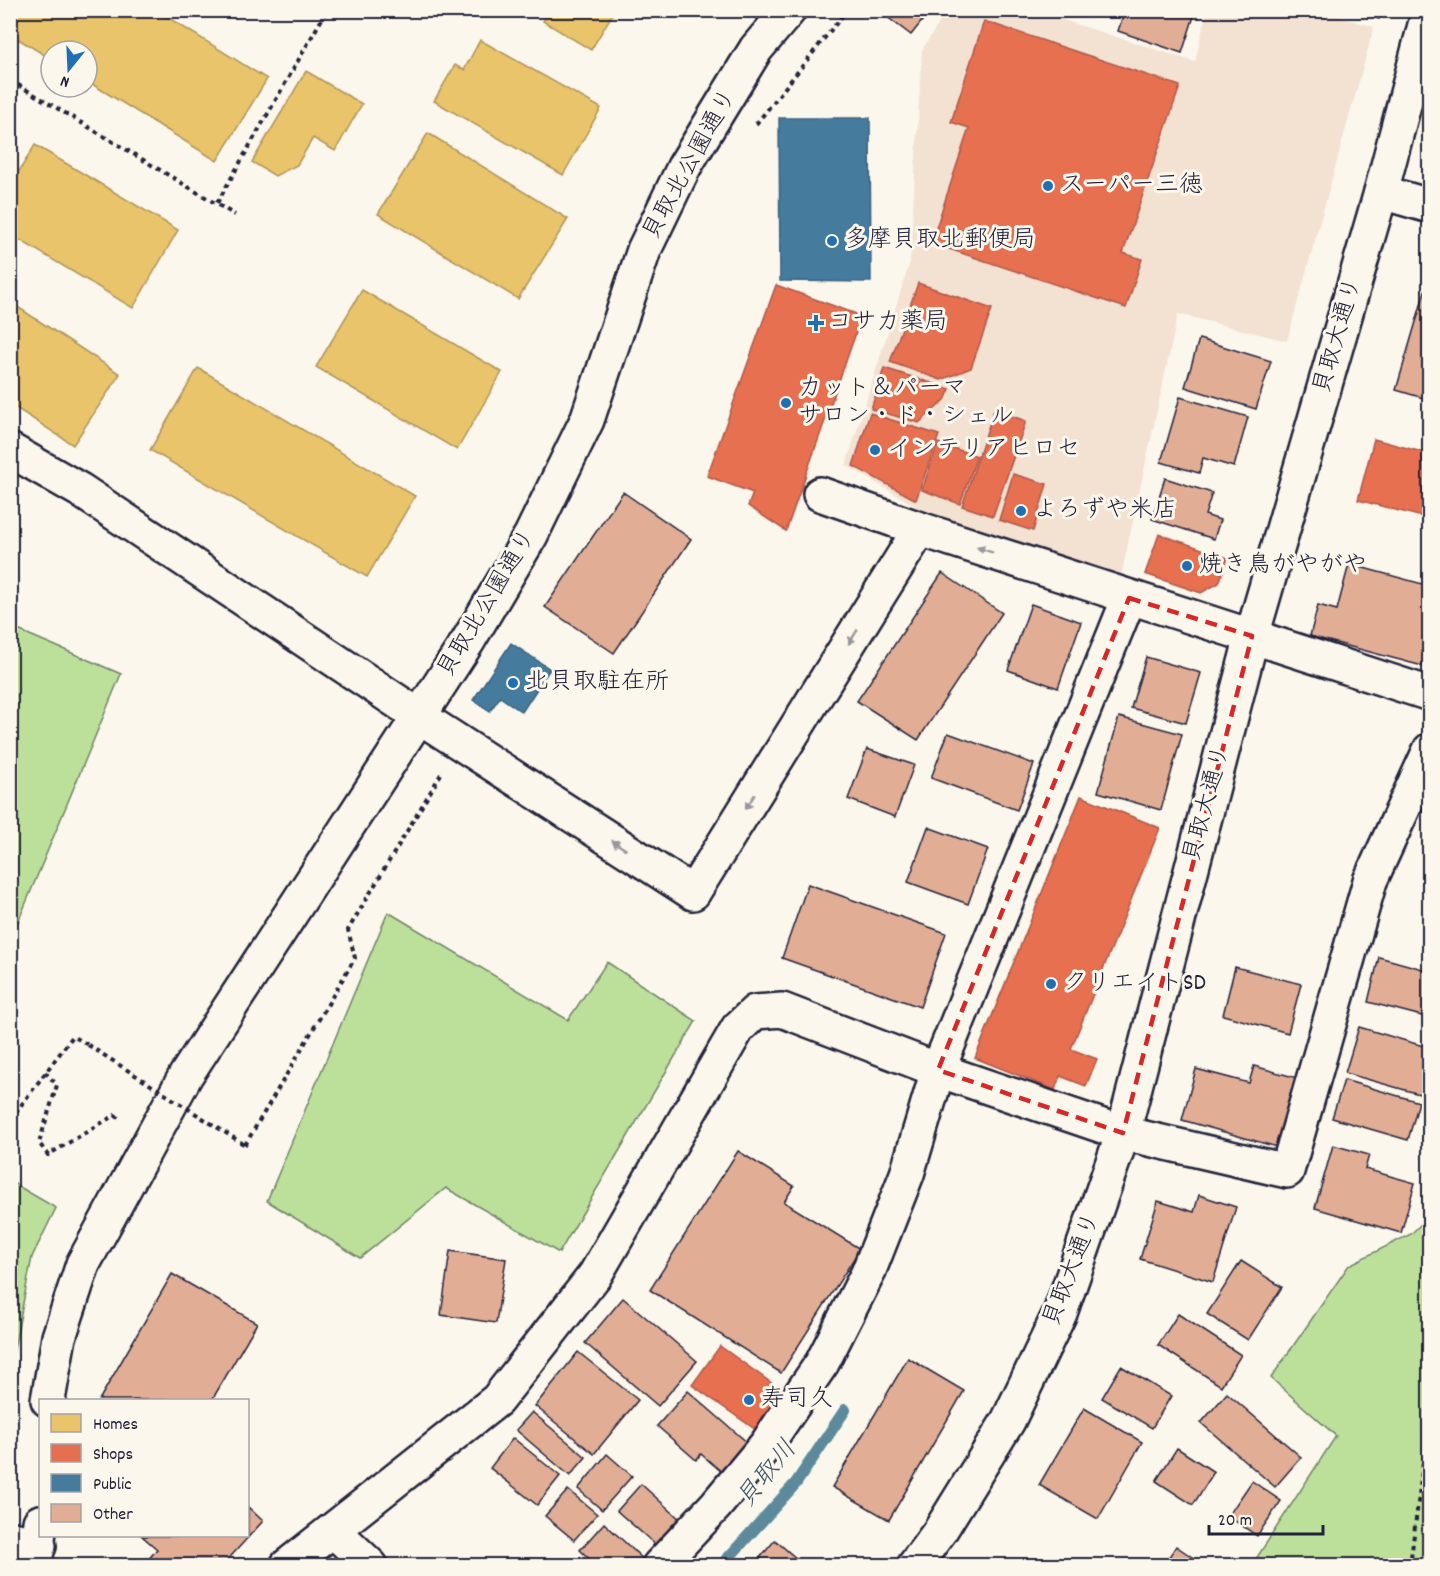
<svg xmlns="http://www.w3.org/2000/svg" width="1440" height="1576" viewBox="0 0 1440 1576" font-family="Dekko,'Klee One',sans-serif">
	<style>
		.built { fill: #f3e1d2 }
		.green { fill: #bce09a; stroke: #6f816a; stroke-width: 1.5 }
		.homes { fill: #e9c46a; stroke: #ad935c; stroke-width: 1.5 }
		.shops { fill: #e76f51; stroke: #ac584a; stroke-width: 1.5 }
		.public { fill: #457b9d; stroke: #3a6080; stroke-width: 1.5 }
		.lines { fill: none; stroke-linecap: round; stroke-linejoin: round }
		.stream { stroke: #5b8a9c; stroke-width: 12 }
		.building { fill: #e1ad95; stroke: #22223b; stroke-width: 1.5 }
		.minor-casing { stroke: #22223b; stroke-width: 38 }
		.path { stroke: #22223b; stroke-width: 4; stroke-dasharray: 4.5 4.5; stroke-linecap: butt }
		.minor { stroke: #fbf7ec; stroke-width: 33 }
		.path-bridge { stroke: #22223b; stroke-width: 4; stroke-dasharray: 4.5 4.5; stroke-linecap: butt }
		.oneway { fill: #99979c }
		.marked { fill: none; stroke: #d62828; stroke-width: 4.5; stroke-dasharray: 12 8; stroke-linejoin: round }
		.poi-dot { fill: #1f6fb2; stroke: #fbf7ec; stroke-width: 2 }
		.labels { text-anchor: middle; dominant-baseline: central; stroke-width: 6; stroke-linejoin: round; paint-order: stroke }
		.street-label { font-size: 24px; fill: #22223b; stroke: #fbf7ec }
		.poi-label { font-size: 24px; fill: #22223b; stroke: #fbf7ec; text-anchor: start }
		.water-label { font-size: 26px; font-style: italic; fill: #3e566c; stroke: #fbf7ec }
	</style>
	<rect width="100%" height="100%" fill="#fbf7ec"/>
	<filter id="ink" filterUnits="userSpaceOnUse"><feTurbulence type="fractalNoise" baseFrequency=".0167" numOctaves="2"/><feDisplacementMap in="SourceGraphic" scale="12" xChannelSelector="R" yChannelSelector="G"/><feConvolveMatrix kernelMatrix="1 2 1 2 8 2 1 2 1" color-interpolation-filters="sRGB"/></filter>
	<g filter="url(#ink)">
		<polygon class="built" points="947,11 1035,11 1195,62 1207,11 1319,11 1374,27 1287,341 1178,314 1121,576 929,514 846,465 910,262 922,50"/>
		<g class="green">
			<polygon points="11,627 121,674 11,939"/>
			<polygon points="388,912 568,1020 607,962 696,1021 559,1253 446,1188 360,1258 267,1201"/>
			<polygon points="11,1182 56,1208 32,1257 11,1365"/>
			<polygon points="1429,1216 1429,1565 1252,1565 1336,1436 1271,1378 1349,1265 1411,1234"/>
		</g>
		<g class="homes">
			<polygon points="20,10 156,10 267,79 217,161 87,81 87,51 51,51 51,59 10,34 10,27"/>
			<polygon points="547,10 615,10 591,50 543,21 549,12"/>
			<polygon points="480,40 601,108 563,175 434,101 455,65 464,70"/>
			<polygon points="306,71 362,104 335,151 313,138 297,165 275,176 252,162"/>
			<polygon points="428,133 568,219 518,299 378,214"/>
			<polygon points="35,145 178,230 133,308 10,234 10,186"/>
			<polygon points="362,290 502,372 457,450 316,367"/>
			<polygon points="10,302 120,374 73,445 10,404"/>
			<polygon points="198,368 415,496 367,577 150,450"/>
		</g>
		<g class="shops">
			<polygon points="984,21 1180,86 1123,253 1142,259 1126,308 931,243 969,128 951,122"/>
			<polygon points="918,283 992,309 971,368 941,380 890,362"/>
			<polygon points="776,285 862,316 786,531 748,506 753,493 707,476"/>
			<polygon points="884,368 950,389 945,400 919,423 871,409"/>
			<polygon points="994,410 1026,421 993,516 962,506"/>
			<polygon points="870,413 939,435 916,500 853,466"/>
			<polygon points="1374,439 1430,454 1430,519 1358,500"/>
			<polygon points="938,443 977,456 960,504 922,490"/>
			<polygon points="1013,474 1047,484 1033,531 999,520"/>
			<polygon points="1159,534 1228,558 1219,583 1201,593 1145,574"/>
			<polygon points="1081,796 1160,828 1071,1049 1097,1059 1086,1086 1060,1076 1055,1090 975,1058"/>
			<polygon points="720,1346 784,1392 756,1430 692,1385"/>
		</g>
		<g class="public">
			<polygon points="779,118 870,118 871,282 780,281"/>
			<polygon points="511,643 550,669 522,712 500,697 490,711 473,700"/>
		</g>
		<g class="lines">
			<polyline class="stream" points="721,1566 796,1483 845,1410"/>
		</g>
		<g class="building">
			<polygon points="878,10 929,10 930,11 911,35"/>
			<polygon points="1125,10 1196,10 1182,53 1118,31"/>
			<polygon points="1353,10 1382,10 1379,19"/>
			<polygon points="1430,274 1430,400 1396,390"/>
			<polygon points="1199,339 1271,361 1256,409 1185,387"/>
			<polygon points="1180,397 1248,417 1234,467 1203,458 1199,473 1161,462"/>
			<polygon points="1165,478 1212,493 1205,515 1220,520 1214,539 1152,519"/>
			<polygon points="623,492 691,539 614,653 545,607"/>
			<polygon points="1349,564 1430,586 1430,668 1310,636 1318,605 1337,610"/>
			<polygon points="942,573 1002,613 918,740 857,701"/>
			<polygon points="1031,604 1081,622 1058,688 1008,670"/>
			<polygon points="1146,657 1201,673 1186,723 1131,708"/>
			<polygon points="1119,717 1182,734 1161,810 1098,792"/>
			<polygon points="948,733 1034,764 1017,810 931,778"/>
			<polygon points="867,749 914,765 895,817 848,799"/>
			<polygon points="928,827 988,849 968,904 908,882"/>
			<polygon points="808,884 946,933 920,1007 782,958"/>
			<polygon points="1379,957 1430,971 1430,989 1422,1016 1368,1002"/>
			<polygon points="1235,967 1301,984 1288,1033 1223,1015"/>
			<polygon points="1359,1027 1430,1048 1430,1097 1345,1073"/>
			<polygon points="1254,1066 1297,1078 1277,1147 1182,1120 1196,1069 1249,1083"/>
			<polygon points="1344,1080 1419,1102 1408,1140 1332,1118"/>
			<polygon points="1333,1145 1369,1155 1365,1169 1415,1183 1401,1233 1315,1208"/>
			<polygon points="738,1151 794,1186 784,1202 860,1249 781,1373 650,1290"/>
			<polygon points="1199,1195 1236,1207 1213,1282 1140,1259 1158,1201 1194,1212"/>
			<polygon points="450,1251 506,1259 496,1323 441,1315"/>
			<polygon points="1241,1261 1282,1287 1248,1340 1207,1314"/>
			<polygon points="172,1274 257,1323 212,1400 99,1400"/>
			<polygon points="623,1298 697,1361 658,1406 585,1343"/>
			<polygon points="1178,1314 1241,1355 1221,1386 1158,1345"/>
			<polygon points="578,1352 638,1400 594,1454 535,1406"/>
			<polygon points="908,1358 964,1391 889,1520 832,1487"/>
			<polygon points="1121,1366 1171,1396 1152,1428 1102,1398"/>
			<polygon points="688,1391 749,1444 723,1473 701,1454 696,1460 657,1426"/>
			<polygon points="1227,1393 1301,1457 1275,1487 1201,1423"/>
			<polygon points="1084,1408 1142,1442 1098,1519 1039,1485"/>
			<polygon points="532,1412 586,1457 570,1476 516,1430"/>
			<polygon points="513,1438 560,1476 537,1505 490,1468"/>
			<polygon points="1177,1448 1214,1472 1193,1505 1156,1481"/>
			<polygon points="607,1454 632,1476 602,1510 578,1489"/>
			<polygon points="1252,1481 1281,1501 1257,1536 1228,1516"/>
			<polygon points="641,1484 682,1521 658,1547 617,1511"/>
			<polygon points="568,1490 597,1514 574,1540 545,1516"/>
			<polygon points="248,1507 263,1521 222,1566 143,1566 157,1549 142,1536 248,1536"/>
			<polygon points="604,1523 643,1559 637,1566 597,1566 580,1550"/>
			<polygon points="775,1540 805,1566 753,1566"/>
			<polygon points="1176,1546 1205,1566 1163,1566"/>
		</g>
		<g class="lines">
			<defs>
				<g id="minor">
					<polyline points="1381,192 1430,206"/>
					<polyline points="10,450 80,490 437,728 693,893 920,529 1430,694"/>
					<polyline points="820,494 920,529"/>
					<polyline points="48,1400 59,1337 83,1264 186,1075 468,641 531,535 587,420 644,250 684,167 756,49 789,10"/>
					<polyline points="333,1530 371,1566"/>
					<polyline points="10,1538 39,1546"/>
					<polyline points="35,1566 40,1522"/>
					<polyline points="287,1566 497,1400 595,1275 738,1028 755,1012 782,1010 938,1070 1123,1133 1287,1171 1370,881 1430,750"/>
					<polyline points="659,1566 716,1505 766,1445 822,1363 868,1273 907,1174 938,1070 1129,598"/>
					<polyline points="914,1566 940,1531 1008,1421 1060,1313 1123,1133 1252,636 1381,192 1429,10"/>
				</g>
			</defs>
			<use href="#minor" class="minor-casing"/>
			<g class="path">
				<polyline points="10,80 235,215"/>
				<polyline points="756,124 847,10"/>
				<polyline points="217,203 327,10"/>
				<polyline points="45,1072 57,1085 39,1143 48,1155 115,1115 121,1120"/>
				<polyline points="10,1120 73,1036 88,1045"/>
				<polyline points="245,1145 355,958 348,930 441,774"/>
				<polyline points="1410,1566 1430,1408"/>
			</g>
			<use href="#minor" class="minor"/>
			<polyline class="path-bridge" points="88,1045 245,1145"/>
		</g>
		<defs><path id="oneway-solid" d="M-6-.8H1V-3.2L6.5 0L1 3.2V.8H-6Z" transform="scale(1.5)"/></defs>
		<g class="oneway">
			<use href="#oneway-solid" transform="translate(985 550) rotate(-162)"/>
			<use href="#oneway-solid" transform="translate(853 637) rotate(122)"/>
			<use href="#oneway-solid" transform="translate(750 802) rotate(122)"/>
			<use href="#oneway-solid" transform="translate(619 845) rotate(-147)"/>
		</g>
	</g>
	<path class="marked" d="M1129,598L1252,636L1123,1133L938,1070Z"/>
	<g class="poi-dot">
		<circle cx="1048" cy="186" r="6"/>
		<circle cx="832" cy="241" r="6"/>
		<path d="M813 314h6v6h6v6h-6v6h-6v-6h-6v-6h6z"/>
		<circle cx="786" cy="403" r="6"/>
		<circle cx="875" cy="450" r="6"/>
		<circle cx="1021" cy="511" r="6"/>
		<circle cx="1187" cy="566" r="6"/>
		<circle cx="513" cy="683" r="6"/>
		<circle cx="1051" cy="984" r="6"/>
		<circle cx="749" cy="1400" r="6"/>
	</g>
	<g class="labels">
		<g class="street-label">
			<text transform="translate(691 165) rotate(-61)">貝取北公園通り</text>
			<text transform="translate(1339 336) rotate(-74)">貝取大通り</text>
			<text transform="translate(488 604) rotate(-59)">貝取北公園通り</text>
			<text transform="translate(1208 804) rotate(-75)">貝取大通り</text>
			<text transform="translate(1073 1270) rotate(-69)">貝取大通り</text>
		</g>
		<g class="poi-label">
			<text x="1060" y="186">スーパー三徳</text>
			<text x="844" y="241">多摩貝取北郵便局</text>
			<text x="828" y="323">コサカ薬局</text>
			<text x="798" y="389">カット＆パーマ<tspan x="798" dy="28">サロン・ド・シェル</tspan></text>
			<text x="887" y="450">インテリアヒロセ</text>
			<text x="1033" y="511">よろずや米店</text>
			<text x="1199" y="566">焼き鳥がやがや</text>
			<text x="525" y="683">北貝取駐在所</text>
			<text x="1063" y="984">クリエイトSD</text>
			<text x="761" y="1400">寿司久</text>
		</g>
		<g class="water-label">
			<text transform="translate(768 1475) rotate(-51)">貝取川</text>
		</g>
	</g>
	<rect width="1440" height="1576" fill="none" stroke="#fbf7ec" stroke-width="36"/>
	<rect x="18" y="18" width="1404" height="1540" fill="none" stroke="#22223b" stroke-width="2" filter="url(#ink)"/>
	<rect x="39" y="1399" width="210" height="138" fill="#fbf7ec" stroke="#a4a2a5" stroke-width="1.5"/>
	<rect x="51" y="1414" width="30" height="18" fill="#e9c46a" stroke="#a4a2a5" stroke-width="1.5"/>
	<text x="93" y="1429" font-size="18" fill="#22223b">Homes</text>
	<rect x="51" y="1444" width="30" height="18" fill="#e76f51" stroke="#a4a2a5" stroke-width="1.5"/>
	<text x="93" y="1459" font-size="18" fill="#22223b">Shops</text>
	<rect x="51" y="1474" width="30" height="18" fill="#457b9d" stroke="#a4a2a5" stroke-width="1.5"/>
	<text x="93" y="1489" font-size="18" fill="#22223b">Public</text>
	<rect x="51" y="1504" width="30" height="18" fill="#e1ad95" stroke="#a4a2a5" stroke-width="1.5"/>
	<text x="93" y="1519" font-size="18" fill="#22223b">Other</text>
	<g transform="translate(69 69) rotate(198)"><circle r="28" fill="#fbf7ec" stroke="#a4a2a5" stroke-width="1.5"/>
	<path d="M0-4.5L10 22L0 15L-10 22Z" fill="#1f6fb2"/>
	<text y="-9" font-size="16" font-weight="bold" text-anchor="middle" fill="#22223b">N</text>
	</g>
	<path d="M1209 1525v9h114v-9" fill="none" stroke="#22223b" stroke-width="3"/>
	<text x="1218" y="1525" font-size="18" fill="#22223b" stroke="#fbf7ec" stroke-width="4.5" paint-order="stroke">20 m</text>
</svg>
